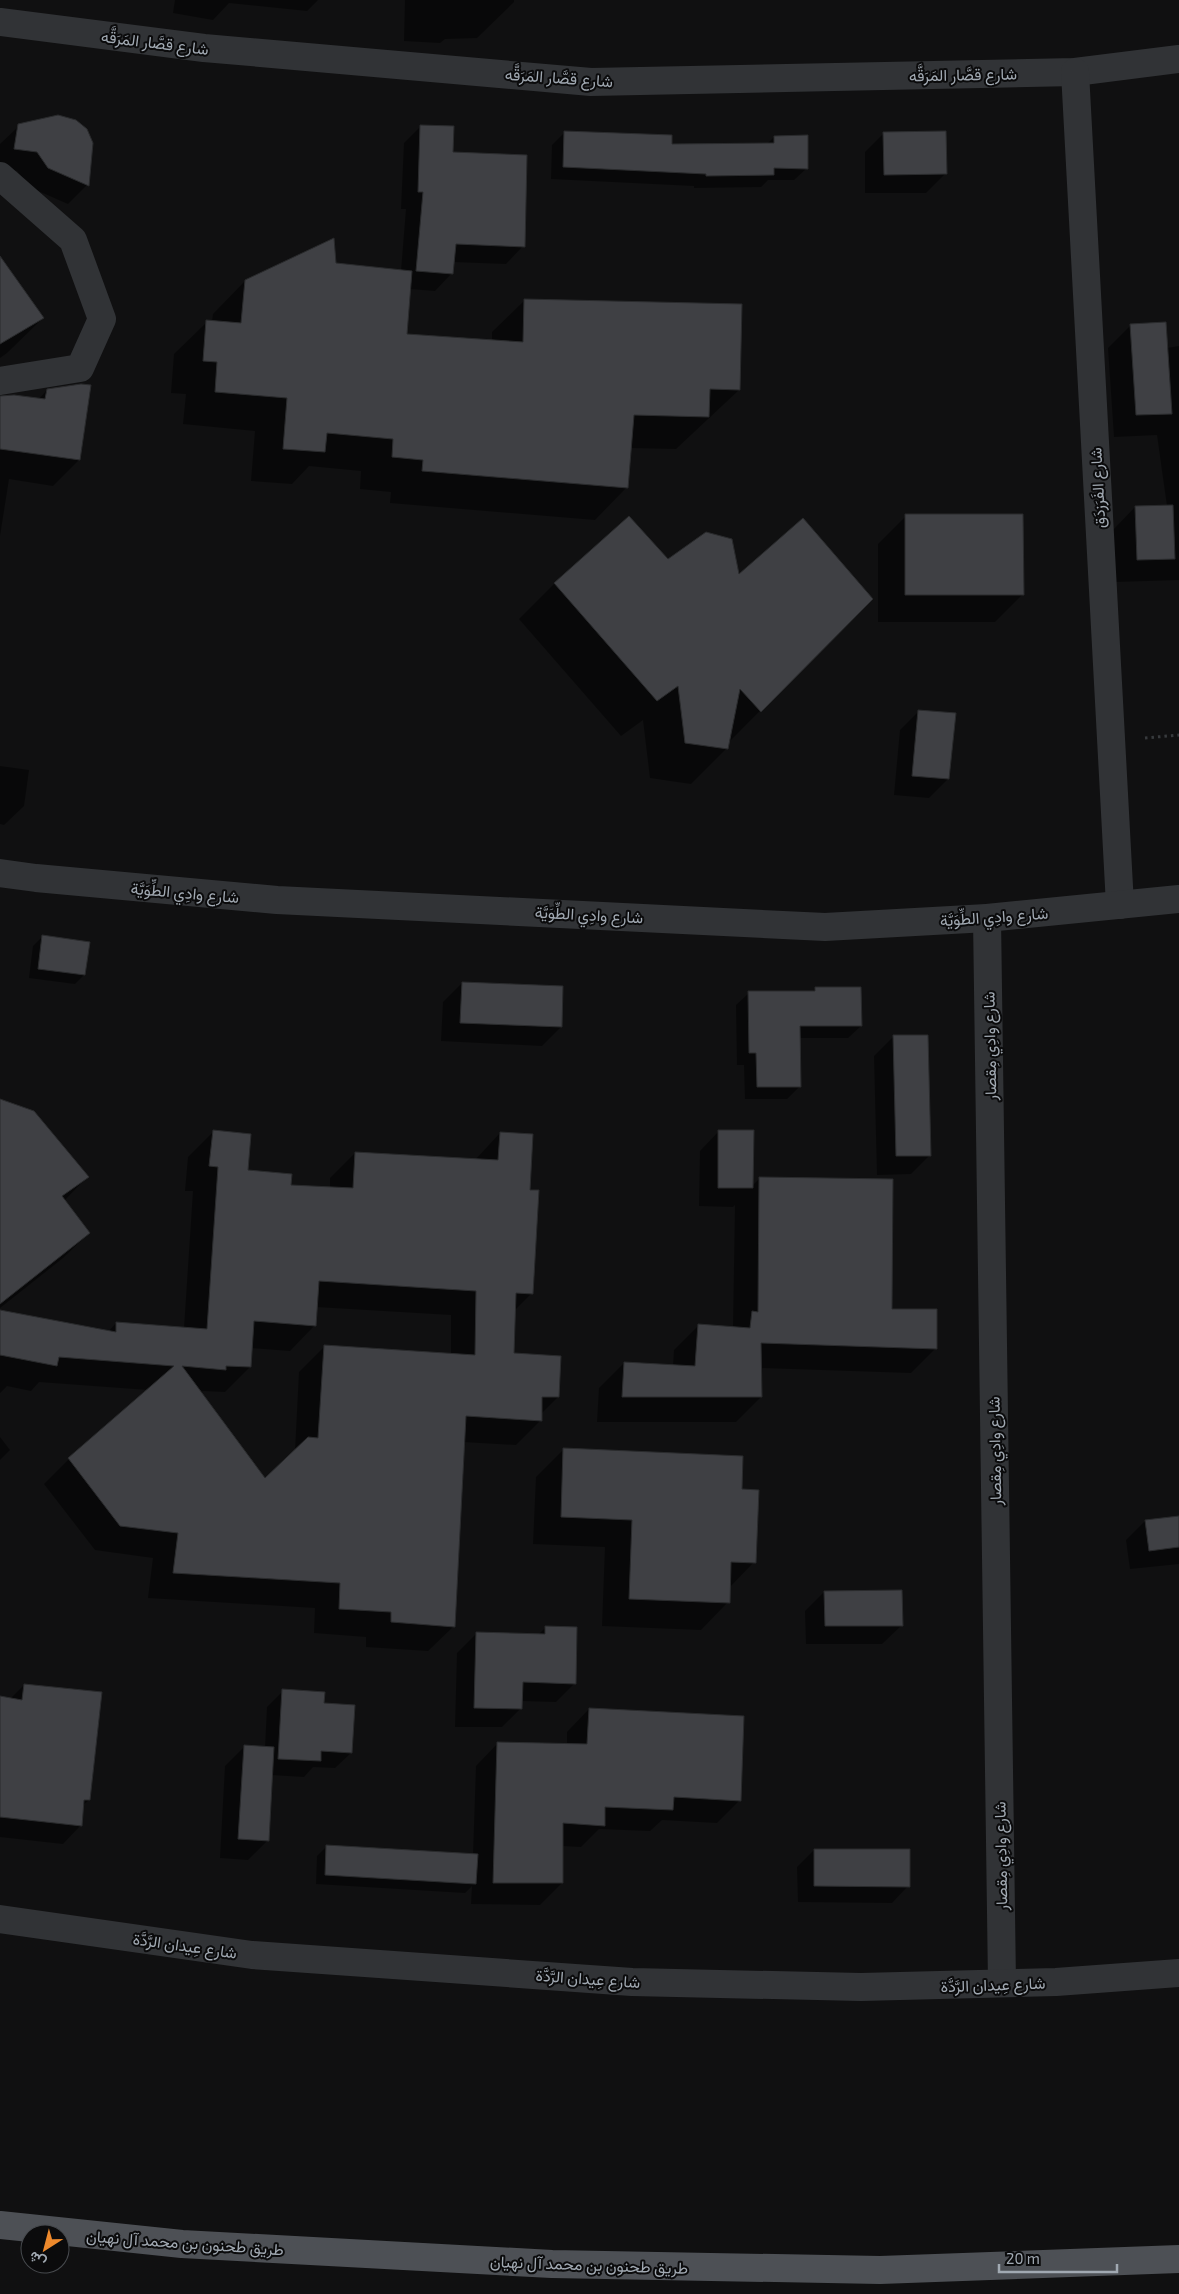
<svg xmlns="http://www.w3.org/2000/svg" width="1179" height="2294" viewBox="0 0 1179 2294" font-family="'Exo 2',Vazirmatn,sans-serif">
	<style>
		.shadow { fill: #0007; fill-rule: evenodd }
		.building { fill: #3f4044; stroke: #2a2b2d; fill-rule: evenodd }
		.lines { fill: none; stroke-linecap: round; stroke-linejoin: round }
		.path { stroke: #373a3d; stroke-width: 3; stroke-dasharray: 2.5 4; stroke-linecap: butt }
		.minor { stroke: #313336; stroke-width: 28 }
		.primary { stroke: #4d5055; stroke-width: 28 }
		.labels { text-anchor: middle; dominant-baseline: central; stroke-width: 4; stroke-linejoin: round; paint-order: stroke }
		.street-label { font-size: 16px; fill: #a1a9b2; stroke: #0b0b0c }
	</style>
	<rect width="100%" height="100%" fill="#101011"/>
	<g class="shadow">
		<polygon points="175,0 318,0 307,11 229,3 213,20 173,13"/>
		<polygon points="405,0 514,0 514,2 477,38 445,39 440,43 404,41"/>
		<polygon points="19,126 87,185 68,204 29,187 17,171 0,168 0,144"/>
		<polygon points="421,126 452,154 523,246 506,264 453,262 452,273 435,291 410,289 406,335 492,341 492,332 525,300 739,390 676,449 630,448 627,487 595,520 390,503 391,492 360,489 361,471 309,466 292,484 251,481 255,431 183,424 186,394 171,393 174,354 207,322 212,322 213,314 245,281 335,264 401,271 406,209 401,209 404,143"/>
		<polygon points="565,132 670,145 767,144 774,137 807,168 794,180 768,180 761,187 694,188 694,186 551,179 552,145"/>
		<polygon points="884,133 945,174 926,193 865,193 865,152"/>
		<polygon points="0,258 43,318 7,353 0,358"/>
		<polygon points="1131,325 1167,348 1179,346 1179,580 1115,582 1113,530 1135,507 1167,506 1157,435 1114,437 1108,348"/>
		<polygon points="47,390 79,460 53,486 9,479 0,536 0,397 38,400"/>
		<polygon points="906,516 1023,594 995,622 878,622 878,544"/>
		<polygon points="738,576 871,599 728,743 727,748 691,784 650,778 643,720 621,736 519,619 554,584"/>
		<polygon points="919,711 948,779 929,798 894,795 900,730"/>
		<polygon points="0,766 29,770 24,806 4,825 0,824"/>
		<polygon points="43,936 84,975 75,984 29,978 33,946"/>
		<polygon points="462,983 561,1027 542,1046 441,1041 443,1002"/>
		<polygon points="815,989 861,1026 848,1038 799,1038 800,1086 787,1099 745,1099 744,1065 737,1065 736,1005 749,993 812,992"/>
		<polygon points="893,1037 930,1155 911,1174 877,1175 874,1056"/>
		<polygon points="0,1101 87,1177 64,1201 89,1233 63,1258 0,1308"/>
		<path d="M214,1131L246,1171L290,1186L330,1188V1178L355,1153L475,1160L500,1133L529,1191L532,1293L514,1311L513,1355L558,1397L541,1414V1420L516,1445L463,1442L454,1626L428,1651L366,1647V1637L314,1633L315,1608L148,1598L153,1558L95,1550L44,1484L69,1459L148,1390L39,1382L31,1391L7,1386L0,1393V1311L108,1332L116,1323L184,1328L193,1191H185L188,1157ZM316,1307L451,1315V1355L324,1347L299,1372L295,1451L265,1479L200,1393L203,1391L225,1392L250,1367L251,1348L290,1351L315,1325Z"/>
		<polygon points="719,1131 752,1186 760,1178 890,1310 936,1348 911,1373 760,1368 761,1397 736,1422 597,1422 599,1388 624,1363 673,1366 674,1350 699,1325 733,1328 735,1205 733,1207 699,1206 700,1151"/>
		<polygon points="0,1437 10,1450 0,1460"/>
		<polygon points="564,1449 740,1490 754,1562 729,1588 728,1602 701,1630 602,1626 605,1547 533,1544 536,1477"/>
		<polygon points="1179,1517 1179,1564 1130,1569 1126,1540 1145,1521"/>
		<polygon points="824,1592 902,1625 882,1644 806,1644 805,1611"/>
		<polygon points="546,1627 575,1683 556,1702 521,1701 521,1708 502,1727 455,1727 457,1653 476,1634 538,1635"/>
		<polygon points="24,1685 89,1800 82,1806 81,1825 63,1844 0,1837 0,1698 10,1699"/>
		<polygon points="283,1691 322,1704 351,1753 335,1768 313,1767 304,1777 271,1775 268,1840 248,1860 220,1858 225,1766 245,1746 265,1748 267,1707"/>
		<polygon points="589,1709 740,1800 717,1823 662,1820 650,1831 599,1829 581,1847 562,1846 562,1883 540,1905 471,1904 472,1886 465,1893 316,1884 317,1856 327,1846 473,1855 476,1766 498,1743 567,1745 567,1732"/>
		<polygon points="814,1850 908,1886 892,1903 798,1902 797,1867"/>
	</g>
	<g class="building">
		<polygon points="58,115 76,120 87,129 93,143 89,186 48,168 37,152 14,149 18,124"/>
		<polygon points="420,125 454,126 453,152 527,155 525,247 456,244 453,274 416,271 423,192 418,192"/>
		<polygon points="564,131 672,135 672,144 774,143 774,136 808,135 808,169 774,168 774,175 706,176 706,174 563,167"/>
		<polygon points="946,131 947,174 884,175 883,132"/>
		<polygon points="334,238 336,263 412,271 407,334 523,342 524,299 742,304 740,390 710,389 709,417 634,415 628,488 422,471 423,460 392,457 393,439 327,433 325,452 283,449 287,398 215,392 217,362 203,361 206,320 241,323 245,280"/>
		<polygon points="0,256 44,318 0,344"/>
		<polygon points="1166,322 1172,414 1136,415 1130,324"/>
		<polygon points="81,384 91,385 80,460 0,449 0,396 14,395 45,399 47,389"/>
		<polygon points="1173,505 1175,559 1137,560 1135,506"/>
		<polygon points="905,514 1023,514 1024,595 905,595"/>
		<polygon points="629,516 668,559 706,532 732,539 739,574 803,518 873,599 761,712 740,689 728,749 685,743 678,686 657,701 554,583"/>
		<polygon points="918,710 956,713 949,779 912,776"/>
		<polygon points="42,935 90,942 85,975 38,969"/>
		<polygon points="462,982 563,986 562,1027 460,1023"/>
		<polygon points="815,987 861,987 862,1026 800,1026 801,1087 757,1087 756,1053 749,1053 748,991 815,991"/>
		<polygon points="893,1035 928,1035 931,1156 896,1156"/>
		<polygon points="0,1099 34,1111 89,1177 62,1196 90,1233 0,1304"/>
		<path d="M213,1130L251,1134L248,1170L292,1174L291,1185L353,1188L355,1152L498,1160L500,1132L533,1134L530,1190H539L533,1294L516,1293L514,1353L561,1356L559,1397H542V1421L466,1416L455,1627L391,1622V1612L339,1609L340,1583L173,1573L178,1533L120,1526L68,1458L174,1366L59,1357L57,1366L0,1355V1310L116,1332V1322L207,1329L218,1167L209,1166ZM319,1281L476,1291L475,1355L324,1345L318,1438L308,1437L265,1478L182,1366L226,1370V1366L251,1367L254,1321L316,1326Z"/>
		<polygon points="718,1130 754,1130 753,1188 718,1188"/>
		<polygon points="759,1177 893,1179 892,1309 937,1309 937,1349 761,1343 762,1397 622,1397 624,1362 695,1366 698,1324 750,1328 752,1311 758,1312"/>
		<polygon points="563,1448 743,1456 742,1489 759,1490 756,1563 731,1562 730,1603 629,1599 632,1520 561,1517"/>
		<polygon points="1179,1516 1179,1547 1149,1551 1145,1520"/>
		<polygon points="902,1590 903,1626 825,1626 824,1591"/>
		<polygon points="545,1626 577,1627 576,1684 523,1682 522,1709 474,1708 476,1632 545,1634"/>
		<polygon points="24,1684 102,1692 90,1800 84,1800 82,1826 0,1817 0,1696 22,1700"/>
		<polygon points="282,1689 325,1692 324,1703 355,1705 352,1753 321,1751 321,1761 278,1759"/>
		<polygon points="589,1708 744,1716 741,1801 674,1797 673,1810 605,1807 605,1826 563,1823 563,1883 493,1883 497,1742 587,1744"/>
		<polygon points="244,1745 274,1747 269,1841 238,1839"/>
		<polygon points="326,1845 478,1854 476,1884 325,1875"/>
		<polygon points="814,1849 910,1849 910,1887 814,1886"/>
	</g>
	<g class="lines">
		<polyline class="path" points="1145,738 1179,735"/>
		<g class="minor">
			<polyline points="0,22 204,48 591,82 1075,72 1179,59"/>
			<polyline points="1075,72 1120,905"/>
			<polyline points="0,176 73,240 102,319 80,368 0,381"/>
			<polyline points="0,873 36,878 277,900 825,927 987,918 1179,899"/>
			<polyline points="987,918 1002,1983"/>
			<polyline points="0,1919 252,1955 632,1982 861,1987 1056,1982 1179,1973"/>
		</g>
		<polyline class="primary" points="0,2225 182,2244 552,2264 880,2270 1179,2259"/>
	</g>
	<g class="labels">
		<g class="street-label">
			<text transform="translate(155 42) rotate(7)">شارع قصَّار المَرَقَّه</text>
			<text transform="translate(963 74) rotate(-1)">شارع قصَّار المَرَقَّه</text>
			<text transform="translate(559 77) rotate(4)">شارع قصَّار المَرَقَّه</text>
			<text transform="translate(1097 488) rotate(-93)">شارع الفَرَزدَق</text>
			<text transform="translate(185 892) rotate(5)">شارع وادِي الطِّوَيَّة</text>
			<text transform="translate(589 914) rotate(3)">شارع وادِي الطِّوَيَّة</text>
			<text transform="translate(994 916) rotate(-4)">شارع وادِي الطِّوَيَّة</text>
			<text transform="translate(989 1046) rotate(-91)">شارع وادِي مِقصار</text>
			<text transform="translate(994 1451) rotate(-91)">شارع وادِي مِقصار</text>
			<text transform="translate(1000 1856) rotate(-91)">شارع وادِي مِقصار</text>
			<text transform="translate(185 1945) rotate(8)">شارع عِيدان الرَّدَّة</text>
			<text transform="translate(588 1978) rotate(4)">شارع عِيدان الرَّدَّة</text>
			<text transform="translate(993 1984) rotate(-2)">شارع عِيدان الرَّدَّة</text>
			<text transform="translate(185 2242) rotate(4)">طريق طحنون بن محمد آل نهيان</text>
			<text transform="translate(589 2264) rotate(2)">طريق طحنون بن محمد آل نهيان</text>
		</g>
	</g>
	<g transform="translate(45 2249) rotate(216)"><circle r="24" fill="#0b0b0c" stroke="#474a4e"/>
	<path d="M0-4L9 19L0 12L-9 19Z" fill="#ed892c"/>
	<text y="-8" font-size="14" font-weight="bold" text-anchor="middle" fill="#a1a9b2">ش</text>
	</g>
	<path d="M999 2264v8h118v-8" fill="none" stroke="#a1a9b2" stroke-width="2.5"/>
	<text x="1006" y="2264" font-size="15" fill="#a1a9b2" stroke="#0b0b0c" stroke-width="4" paint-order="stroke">20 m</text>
</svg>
